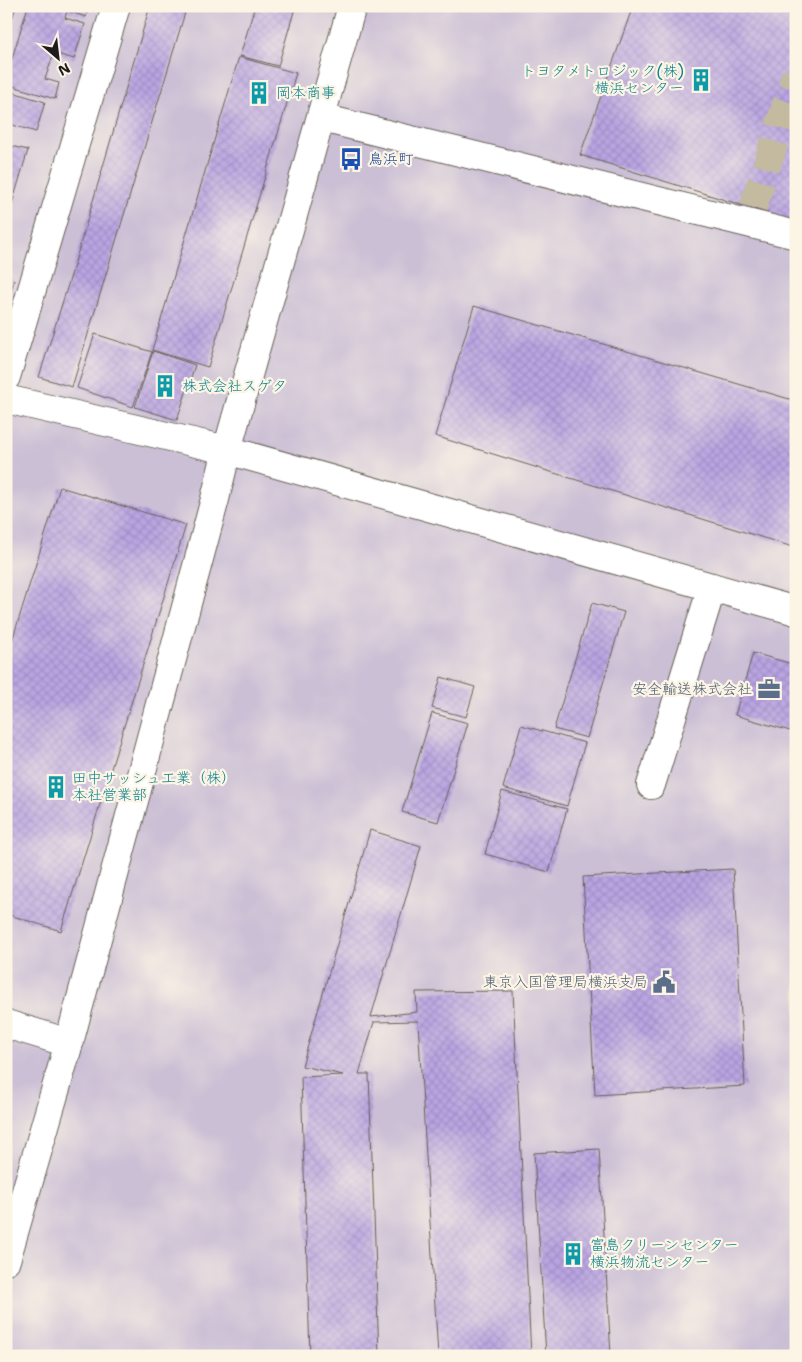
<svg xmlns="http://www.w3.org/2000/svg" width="802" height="1362" viewBox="0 0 802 1362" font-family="'Shantell Sans','Klee One',sans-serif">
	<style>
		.industrial { fill: #cbbfd5 }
		.building { fill: url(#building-cross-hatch) }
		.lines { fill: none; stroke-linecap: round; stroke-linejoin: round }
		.minor-tunnel { stroke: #c4ba9f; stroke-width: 28; stroke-dasharray: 28 14; stroke-linecap: butt }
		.minor-casing { stroke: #666155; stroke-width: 30 }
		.minor { stroke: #fff; stroke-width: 28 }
		.labels { text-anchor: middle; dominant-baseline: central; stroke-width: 4.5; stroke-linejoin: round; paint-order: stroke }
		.culture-label { font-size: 15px; fill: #0d838f; stroke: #fcf5e5; text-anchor: start }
		.transit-label { font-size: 15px; fill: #164399; stroke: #fcf5e5; text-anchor: start }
		.service-label { font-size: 15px; fill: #4e5e75; stroke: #fcf5e5; text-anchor: end }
	</style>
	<defs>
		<pattern id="building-cross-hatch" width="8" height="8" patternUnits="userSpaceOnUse" patternTransform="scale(1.25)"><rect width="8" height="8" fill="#b9a5e2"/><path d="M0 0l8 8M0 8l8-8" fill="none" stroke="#9e8dc1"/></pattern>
	</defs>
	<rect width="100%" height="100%" fill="#fcf5e5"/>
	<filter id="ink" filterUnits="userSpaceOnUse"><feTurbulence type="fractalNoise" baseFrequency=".02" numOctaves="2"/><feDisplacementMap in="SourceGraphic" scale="10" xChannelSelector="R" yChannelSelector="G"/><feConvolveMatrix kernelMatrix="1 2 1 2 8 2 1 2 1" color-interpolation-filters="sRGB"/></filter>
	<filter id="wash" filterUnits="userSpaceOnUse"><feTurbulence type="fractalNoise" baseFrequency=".0096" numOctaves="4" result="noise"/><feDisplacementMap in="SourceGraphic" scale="20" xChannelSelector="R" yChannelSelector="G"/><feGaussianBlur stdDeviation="1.12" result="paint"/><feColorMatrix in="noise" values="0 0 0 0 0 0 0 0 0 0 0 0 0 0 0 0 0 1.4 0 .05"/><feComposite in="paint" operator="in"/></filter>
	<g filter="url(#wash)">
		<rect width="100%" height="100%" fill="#eee1c0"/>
		<rect class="industrial" x="6" y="6" width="790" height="1350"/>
		<g id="blocks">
			<g class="building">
				<polygon points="6,6 16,6 7,35 6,35"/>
				<polygon points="28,6 89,6 86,17 67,11 65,18 85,24 74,59 54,53 45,79 59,83 55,99 6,84 6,78"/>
				<polygon points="150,6 187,6 72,387 39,377 73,269"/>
				<polygon points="255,6 288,6 295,8 278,66 240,56"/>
				<polygon points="633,6 796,6 796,222 580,155"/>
				<polygon points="239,57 296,73 208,367 152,350"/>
				<polygon points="6,90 45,102 36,132 6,123"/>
				<polygon points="6,145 28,150 7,221 6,221"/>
				<polygon points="6,278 14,280 7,304 6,304"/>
				<polygon points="474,306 796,401 796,548 435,436"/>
				<polygon points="95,334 152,352 133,407 77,388"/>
				<polygon points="153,351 195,365 177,420 135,407"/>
				<polygon points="60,487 186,525 61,931 6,914 6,660"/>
				<polygon points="592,603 624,612 587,738 554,729"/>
				<polygon points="753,653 796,665 796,713 790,731 735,715"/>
				<polygon points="441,677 475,687 466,717 432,708"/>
				<polygon points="432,713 468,723 438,822 402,812"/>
				<polygon points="521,725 585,743 567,806 503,788"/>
				<polygon points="502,791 567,809 549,872 485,854"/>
				<polygon points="370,830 421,846 371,1017 417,1012 416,992 513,991 531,1356 438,1356 418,1021 374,1022 359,1074 369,1074 379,1356 310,1356 301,1077 343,1075 302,1066"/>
				<polygon points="733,869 745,1086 595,1095 583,877"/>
				<polygon points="599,1149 611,1356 546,1356 534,1153"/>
			</g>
		</g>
	</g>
	<g filter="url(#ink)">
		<use href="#blocks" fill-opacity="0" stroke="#666155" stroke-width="1"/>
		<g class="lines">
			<polyline class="minor-tunnel" points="753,208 796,74"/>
			<defs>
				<g id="minor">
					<polyline points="322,118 796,235"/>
					<polyline points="6,377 116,6"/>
					<polyline points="6,399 227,450 796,611"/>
					<polyline points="651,785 712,587"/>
					<polyline points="6,1024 69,1043"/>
					<polyline points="6,1260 69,1043 215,499 227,450 352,6"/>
				</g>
			</defs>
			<use href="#minor" class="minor-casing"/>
			<use href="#minor" class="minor"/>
		</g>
	</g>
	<defs>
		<symbol id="building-bare" viewBox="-9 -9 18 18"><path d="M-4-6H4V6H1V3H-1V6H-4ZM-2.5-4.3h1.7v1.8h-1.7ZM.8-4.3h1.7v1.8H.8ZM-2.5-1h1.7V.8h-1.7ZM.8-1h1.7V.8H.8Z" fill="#0f9aa8" stroke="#fcf5e5" stroke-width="2.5" paint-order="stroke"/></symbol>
		<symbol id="bus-bare" viewBox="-9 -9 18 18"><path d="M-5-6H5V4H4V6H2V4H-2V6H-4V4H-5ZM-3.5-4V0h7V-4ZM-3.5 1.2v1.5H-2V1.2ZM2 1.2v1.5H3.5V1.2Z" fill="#1a4fb4" stroke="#fcf5e5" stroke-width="2.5" paint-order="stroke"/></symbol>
		<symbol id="office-bare" viewBox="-9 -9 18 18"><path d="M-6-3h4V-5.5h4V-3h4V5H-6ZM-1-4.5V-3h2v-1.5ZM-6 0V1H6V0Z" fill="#5c6f8a" stroke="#fcf5e5" stroke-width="2.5" paint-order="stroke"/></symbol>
		<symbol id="civic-bare" viewBox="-9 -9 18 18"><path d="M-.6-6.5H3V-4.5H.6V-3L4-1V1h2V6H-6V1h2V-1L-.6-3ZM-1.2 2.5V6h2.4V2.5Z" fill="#5c6f8a" stroke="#fcf5e5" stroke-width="2.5" paint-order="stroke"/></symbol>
	</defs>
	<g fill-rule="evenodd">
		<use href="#building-bare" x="685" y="64" width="32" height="32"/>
		<use href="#building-bare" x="243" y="77" width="32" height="32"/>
		<use href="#bus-bare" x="335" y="143" width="32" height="32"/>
		<use href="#building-bare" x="149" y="370" width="32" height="32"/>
		<use href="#office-bare" x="753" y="673" width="32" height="32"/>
		<use href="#building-bare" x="40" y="771" width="32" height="32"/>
		<use href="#civic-bare" x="648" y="966" width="32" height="32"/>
		<use href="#building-bare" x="557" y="1238" width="32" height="32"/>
	</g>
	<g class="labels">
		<g class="culture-label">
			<text x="684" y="71" text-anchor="end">トヨタメトロジック(株)<tspan x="684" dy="17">横浜センター</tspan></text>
			<text x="276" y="93">岡本商事</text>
			<text x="182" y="386">株式会社スゲタ</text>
			<text x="72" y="778">田中サッシュ工業（株）<tspan x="72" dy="17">本社営業部</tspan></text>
			<text x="590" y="1245">富島クリーンセンター<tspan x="590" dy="17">横浜物流センター</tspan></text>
		</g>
		<g class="transit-label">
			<text x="368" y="159">鳥浜町</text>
		</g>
		<g class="service-label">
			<text x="752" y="689">安全輸送株式会社</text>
			<text x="648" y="982">東京入国管理局横浜支局</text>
		</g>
	</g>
	<rect width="802" height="1362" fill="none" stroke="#fcf5e5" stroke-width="25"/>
	<g transform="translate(58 58) rotate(152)" stroke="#fcf5e5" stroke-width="4" paint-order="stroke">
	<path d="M0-4L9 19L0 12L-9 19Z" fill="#1c1c1c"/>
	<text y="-8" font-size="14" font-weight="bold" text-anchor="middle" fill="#1c1c1c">N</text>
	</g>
</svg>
